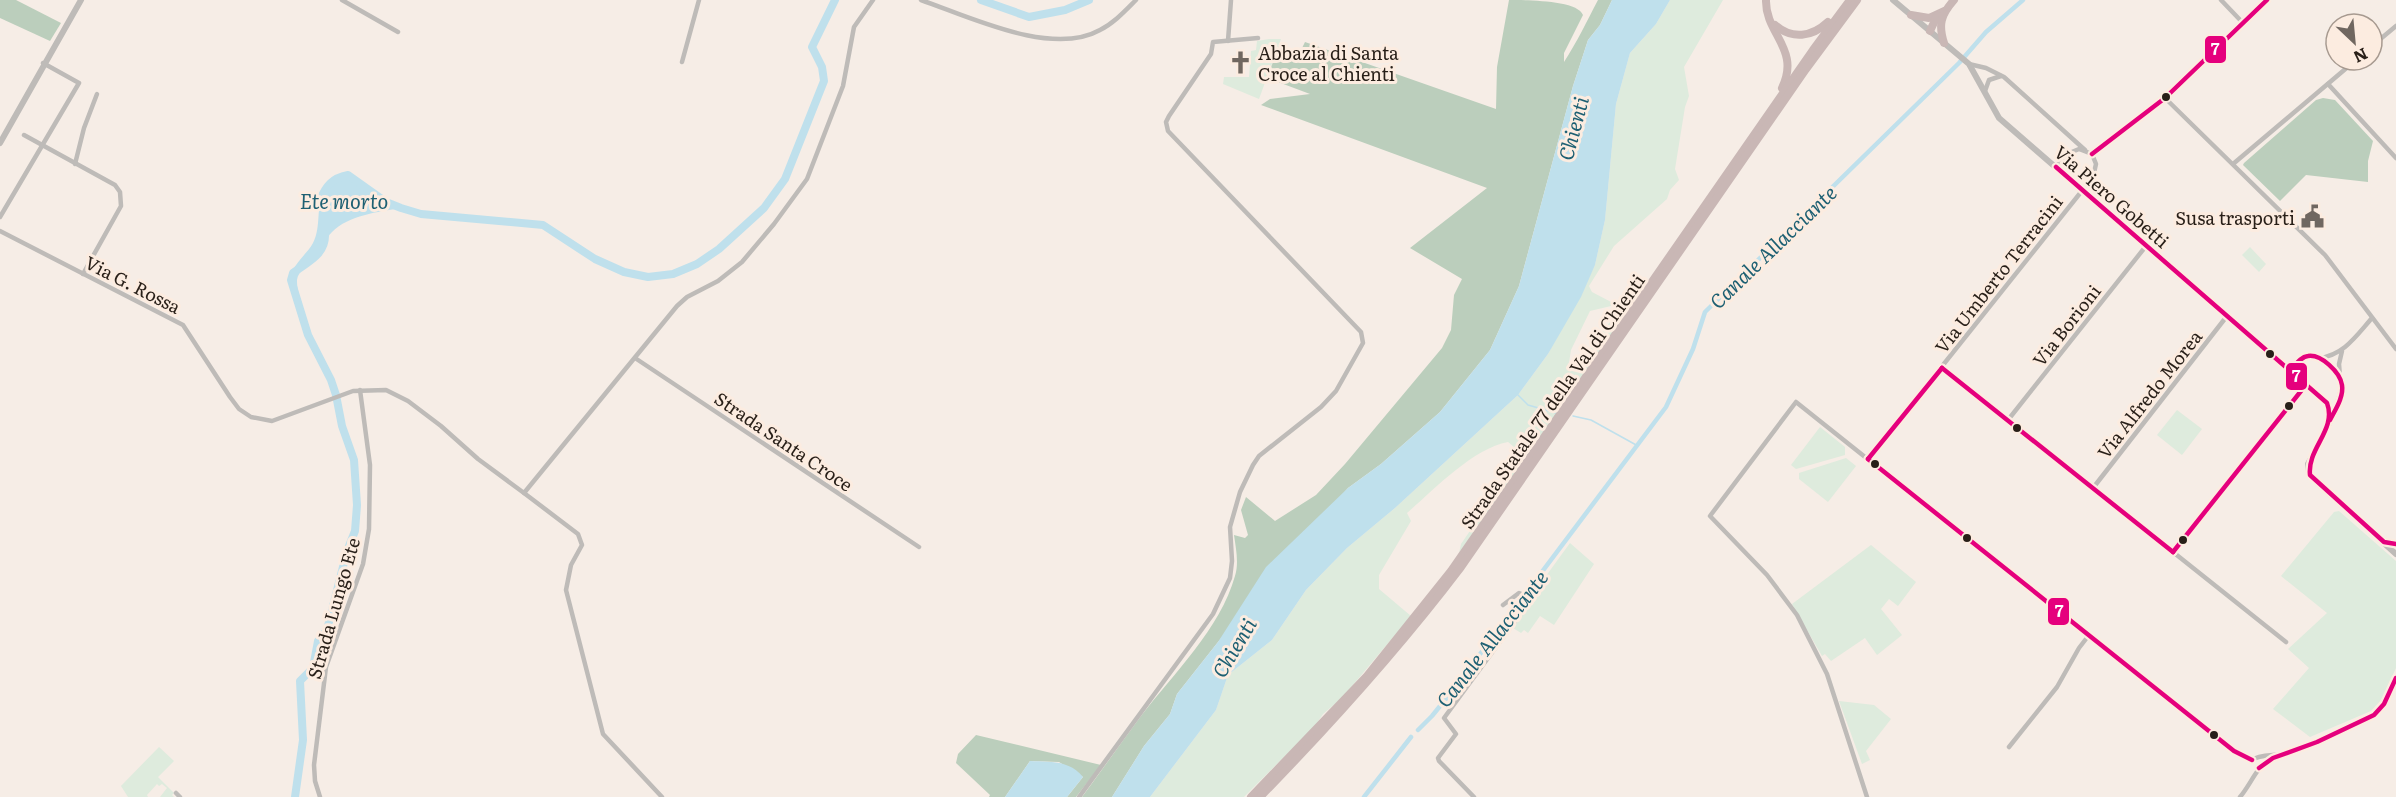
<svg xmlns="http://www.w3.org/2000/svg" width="2396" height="797" viewBox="0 0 2396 797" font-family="Literata,serif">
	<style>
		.green { fill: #deebdd }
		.forest { fill: #bbcebc }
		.water { fill: #bfe0ec }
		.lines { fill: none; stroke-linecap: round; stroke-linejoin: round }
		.stream { stroke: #bfe0ec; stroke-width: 1.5 }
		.canal { stroke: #bfe0ec; stroke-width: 4.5 }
		.river { stroke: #bfe0ec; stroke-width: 8 }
		.street { stroke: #bebbb8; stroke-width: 4.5 }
		.secondary { stroke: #bebbb8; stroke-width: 6 }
		.highway { stroke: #c9b7b5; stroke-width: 8 }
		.bus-1-casing { stroke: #fcece0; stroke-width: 9 }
		.bus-1 { stroke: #e5007d; stroke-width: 4.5 }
		.bus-dot { fill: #281f18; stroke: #fcece0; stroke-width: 2 }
		.labels { text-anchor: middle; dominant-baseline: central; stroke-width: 6; stroke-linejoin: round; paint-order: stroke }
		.poi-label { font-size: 18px; fill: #281f18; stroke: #fcece0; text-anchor: start }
		.street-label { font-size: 18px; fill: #281f18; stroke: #fcece0 }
		.water-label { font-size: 20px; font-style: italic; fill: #1e6073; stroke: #fcece0 }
		.line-badge { stroke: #fcece0; stroke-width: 2 }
		.badge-label { font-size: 16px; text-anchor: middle; font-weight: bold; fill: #fff }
	</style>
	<rect width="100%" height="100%" fill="#f6ede6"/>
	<g class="green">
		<path d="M1670,0H1723L1684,67L1689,96L1685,107L1675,169L1679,180L1670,190L1667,199L1614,246L1589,286L1592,292L1613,303L1611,306L1590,311L1571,350L1568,369L1581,361L1621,307L1629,309L1459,553L1461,544L1515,465C1519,453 1518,450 1508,442C1472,449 1435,489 1407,513L1411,521L1379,575V589L1411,616L1342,698L1323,714L1315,726L1244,797H1150L1216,710L1228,675L1272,640L1306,590L1347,548L1395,508L1518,395L1548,354L1595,265L1605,220L1616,104L1630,53L1656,24Z"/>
		<polygon points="1269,39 1281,39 1259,99 1223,84 1224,77 1249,77 1251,51 1256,50 1257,41"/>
		<polygon points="2250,247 2266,264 2259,272 2242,255"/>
		<polygon points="2177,410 2202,429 2182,455 2157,435"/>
		<polygon points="1820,427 1845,447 1845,455 1796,469 1791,465"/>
		<polygon points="1846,458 1856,466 1828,502 1799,479 1799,473"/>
		<polygon points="2339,511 2396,561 2396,668 2382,699 2371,711 2310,737 2273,709 2309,668 2288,649 2327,613 2281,576 2334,512"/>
		<polygon points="1570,543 1594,564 1554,625 1540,616 1528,633 1524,630 1521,633 1513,628 1529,605 1535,591"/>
		<polygon points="1871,545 1916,582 1898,606 1889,599 1881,609 1902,635 1877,655 1865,638 1831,661 1825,654 1822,656 1792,604"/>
		<polygon points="1839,701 1874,705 1891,719 1866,751 1870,760 1862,764"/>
		<polygon points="159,747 174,761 158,777 174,793 172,795 174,797 160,797 167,788 162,784 159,786 157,784 147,795 148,797 128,797 121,786"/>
	</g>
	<g class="forest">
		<polygon points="0,0 16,0 61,23 50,41 0,18"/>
		<path d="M1509,0C1527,0 1578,0 1583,15L1564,53V62C1577,42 1587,21 1598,0H1612L1600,25L1588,40L1573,86L1519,286L1490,350L1440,412L1381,464L1348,488L1218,642L1177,694L1170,714L1144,746L1112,797H1082C1102,770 1121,743 1141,716C1174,673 1220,629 1235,576C1239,563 1236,549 1234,535L1245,538L1248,535L1241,510L1246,497L1275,521L1316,495L1345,464L1442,348L1451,330L1454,295L1462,279L1410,248L1487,188L1261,105L1270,99L1310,94L1267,78L1279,46L1299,54L1305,42L1496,109L1497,67Z"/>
		<polygon points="2323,98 2335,100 2373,141 2368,161 2368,182 2306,175 2280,201 2243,165 2244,163 2316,100"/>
		<polygon points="976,735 1101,765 1076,797 1067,797 1083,777 1059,762 1030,761 1005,797 989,797 990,795 956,763 958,754"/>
	</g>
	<g class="water">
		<polygon points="1612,0 1670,0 1656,24 1630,53 1616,104 1605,220 1595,265 1581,297 1548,354 1518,395 1395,508 1347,548 1306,590 1272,640 1228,675 1216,710 1150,797 1112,797 1144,746 1170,714 1177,694 1218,642 1266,567 1348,488 1381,464 1440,412 1490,350 1519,286 1573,86 1588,40 1600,25"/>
		<path d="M348,175L386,202L401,208C378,212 349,215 332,232C324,240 322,251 314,259C308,264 298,271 297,280C296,298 316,346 324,364C309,341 294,310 291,282C290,265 306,256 313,243C322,226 315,204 325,189C331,179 338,177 348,175Z"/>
		<path d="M1030,761C1051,762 1069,760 1083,777L1067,797H1005Z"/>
	</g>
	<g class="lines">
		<g class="stream">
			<polyline points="1517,394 1528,405 1556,413"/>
			<polyline points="1573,416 1591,420 1638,446"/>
		</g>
		<g class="canal">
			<polyline points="1418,730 1432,716 1453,690 1666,407 1693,349 1705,312 1959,63 1986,32 2023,0"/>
			<polyline points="1364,797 1411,737"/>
		</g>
		<g class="river">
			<polyline points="981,0 1029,17 1065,10 1089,0"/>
			<path d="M320,200C326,186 332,178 348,175L386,202L401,208L421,214L543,225L595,259L624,272L648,277L673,274L697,264L719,249L764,208L785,179L824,81L822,67L812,47L835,0"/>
			<path d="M295,797L303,740L300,681L313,668L318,641L327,630L347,551L355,531L357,505L354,460L342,426L336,395L331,380L308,335L291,280L293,273C307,262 326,255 325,234"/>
		</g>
		<g class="street">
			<polyline points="342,0 398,32"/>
			<path d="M921,0C970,17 1052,57 1100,30C1114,23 1125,11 1136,0"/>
			<polyline points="2221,0 2243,23"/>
			<polyline points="1228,41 1231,0"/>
			<polyline points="2372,46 2396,26"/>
			<polyline points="682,62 699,0"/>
			<polyline points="1969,64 1986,68 2004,77 2085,150"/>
			<polyline points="2328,84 2396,158"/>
			<polyline points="1985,91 1989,80 2001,76"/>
			<polyline points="2165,98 2325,255 2396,349"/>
			<polyline points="24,135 115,185 120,192 121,206 83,274"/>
			<polyline points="2092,154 2165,98 2267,0"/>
			<polyline points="75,164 84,128 97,94"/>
			<polyline points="2233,164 2356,60"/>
			<polyline points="0,217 79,83 43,63"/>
			<polyline points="0,231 183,325 230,397 239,409 251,417 272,421 353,391 386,390 408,401 441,426 478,459 524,493 677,306 687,297 718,281 742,262 774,224 807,179 843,86 854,27 873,0"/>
			<polyline points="635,358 919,547"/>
			<path d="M2319,358C2344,355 2356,336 2372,318"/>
			<polyline points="1942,368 2286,642"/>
			<polyline points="2340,377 2339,364 2342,351"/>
			<polyline points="2008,420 2146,246"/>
			<polyline points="1868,459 2093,177 2096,164 2092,154 2079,149 2067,154 2056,167"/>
			<polyline points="2093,488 2227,316"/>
			<polyline points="524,493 578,534 582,545 571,565 566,590 603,734 662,797"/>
			<polyline points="2173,552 2301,391 2308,387"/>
			<polyline points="2009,747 2057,687 2079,648 2089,635"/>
			<path d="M2252,760C2259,754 2277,756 2287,753C2303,749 2369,722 2379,711C2387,702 2391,689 2396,678"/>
			<polyline points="176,793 180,797"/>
			<polyline points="320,797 315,781 314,765 326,667 363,564 369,529 370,465 360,390"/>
			<polyline points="1079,797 1213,614 1230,578 1232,561 1230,527 1240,492 1253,465 1259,456 1321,407 1336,391 1363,343 1361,332 1168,131 1166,122 1169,116 1211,54 1213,42 1258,38"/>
			<polyline points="1474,797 1439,761 1438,758 1456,734 1444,718 1524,609 1527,599 1524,595 1519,593 1503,605"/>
			<polyline points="1867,797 1827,674 1797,615 1767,575 1710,516 1796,402 2234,751 2252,760"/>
			<path d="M2240,797C2251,784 2257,766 2271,758"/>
		</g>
		<g class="secondary">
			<polyline points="1893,0 1969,64 1999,118 2327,403 2330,410 2328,425"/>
			<polyline points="0,143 81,0"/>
			<path d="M2290,371C2299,362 2308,350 2321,360C2327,364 2337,372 2341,379C2348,393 2316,449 2308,464L2309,472L2312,478L2396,554"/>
			<polyline points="2384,543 2396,544"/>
		</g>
		<g class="highway">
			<path d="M1766,0C1765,34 1801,49 1782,88"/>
			<polyline points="1911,15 1929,18 1944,11"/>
			<path d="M1775,25C1792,40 1812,37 1828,22"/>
			<polyline points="1930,31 1937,16"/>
			<path d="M1944,43C1938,24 1941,15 1954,0"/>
			<polyline points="1251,797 1367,676 1451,571 1813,50 1850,0"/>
			<path d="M1260,797C1333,722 1398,650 1461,567L1806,69L1857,0"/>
		</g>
		<defs>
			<g id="bus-1">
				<polyline points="2092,154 2165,98 2267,0"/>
				<path d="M2056,167L2327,403C2337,430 2307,448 2310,475L2384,542L2396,544"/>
				<polyline points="1942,368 2173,552"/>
				<path d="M2290,371C2295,366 2300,357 2308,356C2321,354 2340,372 2342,385C2344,397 2335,410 2330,420"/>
				<polyline points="1868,459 2234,751 2252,760"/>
				<polyline points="1868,459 1942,368"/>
				<polyline points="2173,552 2301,391 2303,382"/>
				<polyline points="2259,768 2273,758 2317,742 2374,715 2384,704 2396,678"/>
			</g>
		</defs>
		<use href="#bus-1" class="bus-1-casing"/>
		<use href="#bus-1" class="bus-1"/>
	</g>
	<defs>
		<symbol id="church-bare" viewBox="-9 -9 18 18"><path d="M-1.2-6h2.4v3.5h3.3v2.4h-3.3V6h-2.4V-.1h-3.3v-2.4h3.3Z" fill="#706760" stroke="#fcece0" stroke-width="2.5" paint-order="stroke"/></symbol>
		<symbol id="civic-bare" viewBox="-9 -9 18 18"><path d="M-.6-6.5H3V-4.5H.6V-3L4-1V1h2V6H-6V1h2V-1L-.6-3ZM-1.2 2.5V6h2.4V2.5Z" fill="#706760" stroke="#fcece0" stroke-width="2.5" paint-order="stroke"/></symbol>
	</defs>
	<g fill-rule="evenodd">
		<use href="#church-bare" x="1224" y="46" width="33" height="33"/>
		<use href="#civic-bare" x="2296" y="200" width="33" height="33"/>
	</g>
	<g class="bus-dot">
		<circle cx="2166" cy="97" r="5"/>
		<circle cx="2270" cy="354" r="5"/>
		<circle cx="2289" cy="406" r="5"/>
		<circle cx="2017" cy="428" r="5"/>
		<circle cx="1875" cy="464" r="5"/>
		<circle cx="1967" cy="538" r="5"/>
		<circle cx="2183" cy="540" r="5"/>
		<circle cx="2214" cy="735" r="5"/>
	</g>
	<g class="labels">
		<g class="poi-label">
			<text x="1258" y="52">Abbazia di Santa<tspan x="1258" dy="21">Croce al Chienti</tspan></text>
			<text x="2295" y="217" text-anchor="end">Susa trasporti</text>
		</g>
		<g class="street-label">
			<text transform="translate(2112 196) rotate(41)">Via Piero Gobetti</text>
			<text transform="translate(1998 274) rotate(-52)">Via Umberto Terracini</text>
			<text transform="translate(133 284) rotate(27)">Via G. Rossa</text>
			<text transform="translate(2066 325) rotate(-52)">Via Borioni</text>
			<text transform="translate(2149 394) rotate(-52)">Via Alfredo Morea</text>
			<text transform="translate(1552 401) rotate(-55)">Strada Statale 77 della Val di Chienti</text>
			<text transform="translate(784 441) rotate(34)">Strada Santa Croce</text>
			<text transform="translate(333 608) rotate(-74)">Strada Lungo Ete</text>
		</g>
		<g class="water-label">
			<text transform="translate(1572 128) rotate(-75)">Chienti</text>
			<text x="344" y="200">Ete morto</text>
			<text transform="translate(1772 246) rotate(-44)">Canale Allacciante</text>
			<text transform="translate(1491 638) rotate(-52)">Canale Allacciante</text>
			<text transform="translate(1233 647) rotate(-59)">Chienti</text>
		</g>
	</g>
	<g class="line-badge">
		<rect x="2204" y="35" width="23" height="29" rx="6" fill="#e5007d"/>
		<rect x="2285" y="362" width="23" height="29" rx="6" fill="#e5007d"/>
		<rect x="2047" y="597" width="23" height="29" rx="6" fill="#e5007d"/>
	</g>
	<g class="badge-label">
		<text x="2215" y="55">7</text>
		<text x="2296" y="382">7</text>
		<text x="2059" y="617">7</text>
	</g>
	<g transform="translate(2354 42) rotate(154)"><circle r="28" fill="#fcece0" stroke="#a79a90" stroke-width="1.5"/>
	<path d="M0-4.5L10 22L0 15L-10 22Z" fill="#706760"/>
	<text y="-9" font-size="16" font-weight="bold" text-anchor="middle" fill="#281f18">N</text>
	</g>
</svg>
